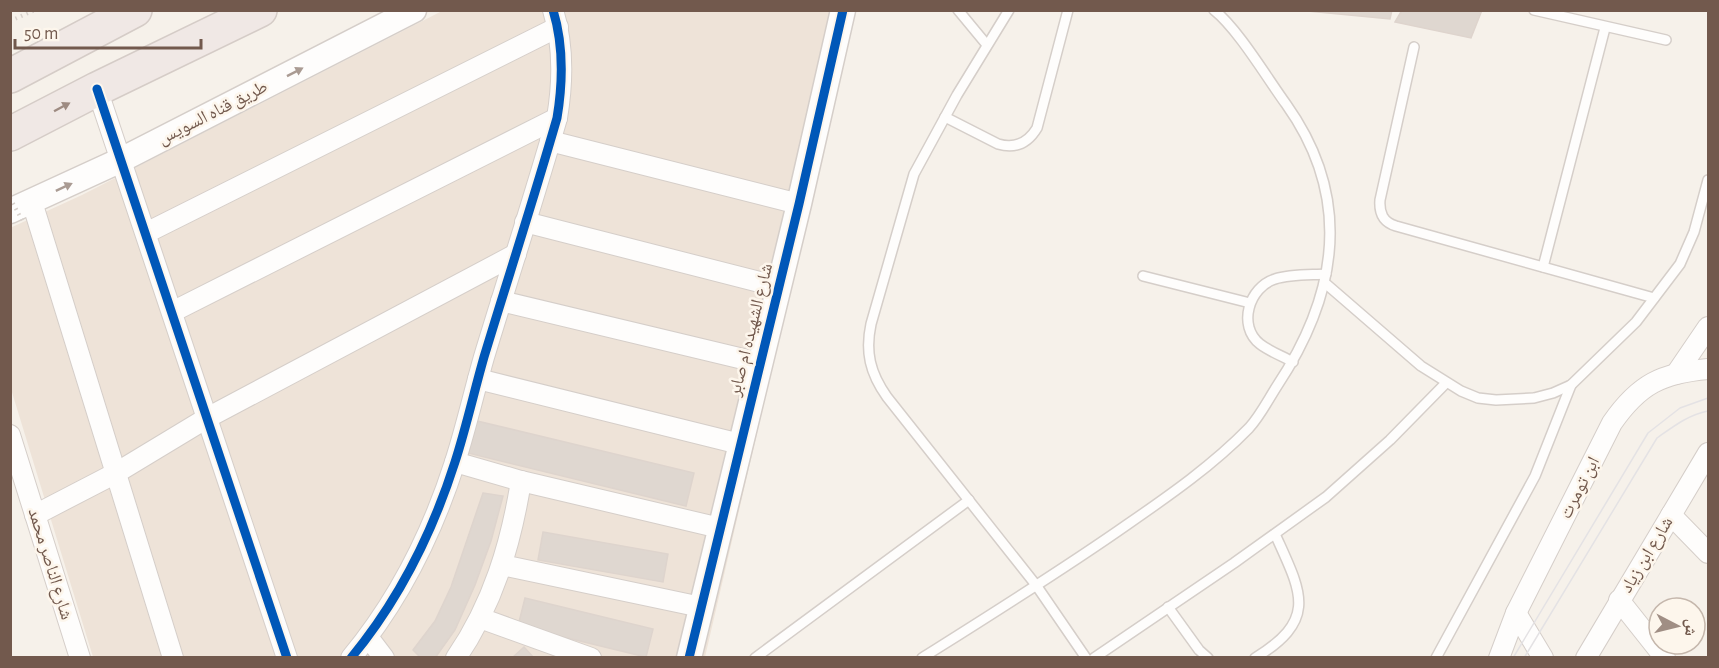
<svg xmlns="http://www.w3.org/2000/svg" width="1719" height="668" viewBox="0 0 1719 668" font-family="'Alegreya Sans','Noto Naskh Arabic',sans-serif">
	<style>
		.residential { fill: #eee3d8 }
		.building { fill: #dfd7d0; stroke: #ded4cd; stroke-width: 1.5 }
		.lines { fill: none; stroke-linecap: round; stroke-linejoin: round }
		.service-casing { stroke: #d5cec9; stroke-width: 12 }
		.minor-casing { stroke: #d5cec9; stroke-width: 22 }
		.tertiary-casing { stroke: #d5cec9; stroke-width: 27 }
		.motorway-casing { stroke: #d5ccc7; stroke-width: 36 }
		.path { stroke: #d7d0cb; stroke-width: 4; stroke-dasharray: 1.5 4.5; stroke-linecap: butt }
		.service { stroke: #fefdfc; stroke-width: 9 }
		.minor { stroke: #fefdfc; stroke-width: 20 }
		.tertiary { stroke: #fefdfc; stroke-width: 24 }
		.motorway { stroke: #f0e8e5; stroke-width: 33 }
		.tram { stroke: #e4e2e4; stroke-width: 1.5 }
		.path-bridge { stroke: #d7d0cb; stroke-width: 4; stroke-dasharray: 1.5 4.5; stroke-linecap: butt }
		.cycleway-casing { stroke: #fdf6ec; stroke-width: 13 }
		.cycleway { stroke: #0057b8; stroke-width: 9 }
		.oneway { fill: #aa9b93 }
		.oneway2 { fill: #9e8b82 }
		.labels { text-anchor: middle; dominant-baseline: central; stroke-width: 5; stroke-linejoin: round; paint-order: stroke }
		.street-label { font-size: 18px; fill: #72594d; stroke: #fdf6ec }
	</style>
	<rect width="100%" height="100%" fill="#f6f1ea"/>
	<polygon class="residential" points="442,11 855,11 705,657 93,657 11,389 10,228 82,195"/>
	<g class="building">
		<polygon points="1297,10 1392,10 1390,19"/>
		<polygon points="1402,10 1482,10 1471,38 1395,22"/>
		<polygon points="473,420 694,473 686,506 464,452"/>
		<polygon points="483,493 503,496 491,541 475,585 455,630 435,658 421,658 413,650 435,621 451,587"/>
		<polygon points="543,532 668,554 663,582 538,560"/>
		<polygon points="525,598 653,629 646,657 518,626"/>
		<polygon points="524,647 534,658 512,658"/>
	</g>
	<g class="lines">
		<defs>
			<g id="service">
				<polyline points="958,10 987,45"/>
				<path d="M1009,10L957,95L914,174L871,324C865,352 870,373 887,397L1036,585L1086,658"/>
				<polyline points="1534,10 1666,40"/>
				<path d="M1414,47L1380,200C1379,213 1383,222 1396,226L1654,298"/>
				<path d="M945,117L998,144C1015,149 1028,143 1037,128L1068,10"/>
				<polyline points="1543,267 1605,28"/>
				<polyline points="1143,276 1250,303"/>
				<polyline points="1325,283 1421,366 1461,391 1478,398 1496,400 1534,398 1553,393 1571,385 1636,322 1680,264 1694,232 1708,180"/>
				<path d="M1293,362C1282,356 1269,351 1260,344C1237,326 1249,287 1275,279C1290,274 1310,275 1326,274"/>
				<polyline points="1168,607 1199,650 1208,658"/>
				<polyline points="755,658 969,500"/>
				<path d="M922,658C992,614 1061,571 1128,524C1170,495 1213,465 1249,428C1260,416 1268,400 1277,386C1338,294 1353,198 1286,104C1267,78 1238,29 1214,10"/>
				<polyline points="1094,658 1234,563 1326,497 1390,440 1446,383"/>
				<path d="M1255,658C1319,619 1301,592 1275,534"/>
				<polyline points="1436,658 1535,476 1571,385"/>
			</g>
			<g id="minor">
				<polyline points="97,89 287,658"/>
				<polyline points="550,141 799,204"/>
				<polyline points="32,202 173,658"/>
				<polyline points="525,222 779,287"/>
				<polyline points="146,233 558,27"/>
				<polyline points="501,301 760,363"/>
				<polyline points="172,312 557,118"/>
				<polyline points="1676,374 1708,327"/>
				<polyline points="478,379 740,444"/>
				<polyline points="10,435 80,658"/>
				<polyline points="455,462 521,481 720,528"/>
				<polyline points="35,515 116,473 207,418 516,254"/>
				<polyline points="1671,515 1708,553"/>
				<polyline points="502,565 701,607"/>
				<polyline points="1619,600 1665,658"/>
				<polyline points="1516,613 1543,658"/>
				<polyline points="480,618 591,658"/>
				<polyline points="368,637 384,658"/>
				<path d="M351,658C399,600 432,534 455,462C466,428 474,392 484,357C508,278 534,198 557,118C563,82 564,46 553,10"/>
				<path d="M456,658C493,604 511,544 521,481"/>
				<path d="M1499,658L1516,613L1612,423C1639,384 1662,373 1708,369"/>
				<polyline points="1586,658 1708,453"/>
			</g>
			<g id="tertiary">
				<polyline points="10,211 121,160 414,10"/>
				<polyline points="689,658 799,204 843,10"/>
			</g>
			<g id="motorway">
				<polyline points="10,76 135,10"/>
				<polyline points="10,134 97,89 260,10"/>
			</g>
		</defs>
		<use href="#service" class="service-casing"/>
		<use href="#minor" class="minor-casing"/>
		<use href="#tertiary" class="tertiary-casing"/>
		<use href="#motorway" class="motorway-casing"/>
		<polyline class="path" points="10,21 35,10"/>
		<use href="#service" class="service"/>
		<use href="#minor" class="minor"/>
		<use href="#tertiary" class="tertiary"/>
		<use href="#motorway" class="motorway"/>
		<g class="tram">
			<polyline points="1513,658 1648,433 1680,408 1708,398"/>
			<path d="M1524,658L1657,438C1674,426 1688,415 1708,411"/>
		</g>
		<polyline class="path-bridge" points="10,198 23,222"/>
		<defs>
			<g id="cycleway">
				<polyline points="97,89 287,658"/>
				<path d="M351,658C399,600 432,534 455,462C466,428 474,392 484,357C508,278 534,198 557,118C563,82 564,46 553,10"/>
				<polyline points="689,658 799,204 843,10"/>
			</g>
		</defs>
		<use href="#cycleway" class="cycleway-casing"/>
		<use href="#cycleway" class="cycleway"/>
	</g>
	<defs><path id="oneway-solid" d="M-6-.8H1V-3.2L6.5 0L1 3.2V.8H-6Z" transform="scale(1.5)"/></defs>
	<g class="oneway">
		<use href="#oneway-solid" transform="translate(295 72) rotate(-27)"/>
		<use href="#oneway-solid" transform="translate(64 187) rotate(-25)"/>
	</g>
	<use class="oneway2" href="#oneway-solid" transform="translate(62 107) rotate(-28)"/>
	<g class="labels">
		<g class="street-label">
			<text transform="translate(213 113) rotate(-27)">طريق قناه السويس</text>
			<text transform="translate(751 330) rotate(-76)">شارع الشهيده ام صابر</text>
			<text transform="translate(1580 488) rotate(-63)">ابن تومرت</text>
			<text transform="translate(1647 555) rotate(-59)">شارع ابن زياد</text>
			<text transform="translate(50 564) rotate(73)">شارع الناصر محمد</text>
		</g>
	</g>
	<rect width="1719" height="668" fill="none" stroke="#72594d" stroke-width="24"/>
	<g transform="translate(1677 626) rotate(97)"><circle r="28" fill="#fdf6ec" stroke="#c5b7ac" stroke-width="1.5"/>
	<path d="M0-4.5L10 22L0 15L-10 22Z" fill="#a08e84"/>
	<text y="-9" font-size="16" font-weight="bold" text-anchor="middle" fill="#72594d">ش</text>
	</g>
	<path d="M15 39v9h186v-9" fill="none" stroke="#72594d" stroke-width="3"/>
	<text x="24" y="39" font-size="18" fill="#72594d" stroke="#fdf6ec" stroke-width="4.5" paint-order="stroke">50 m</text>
</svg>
